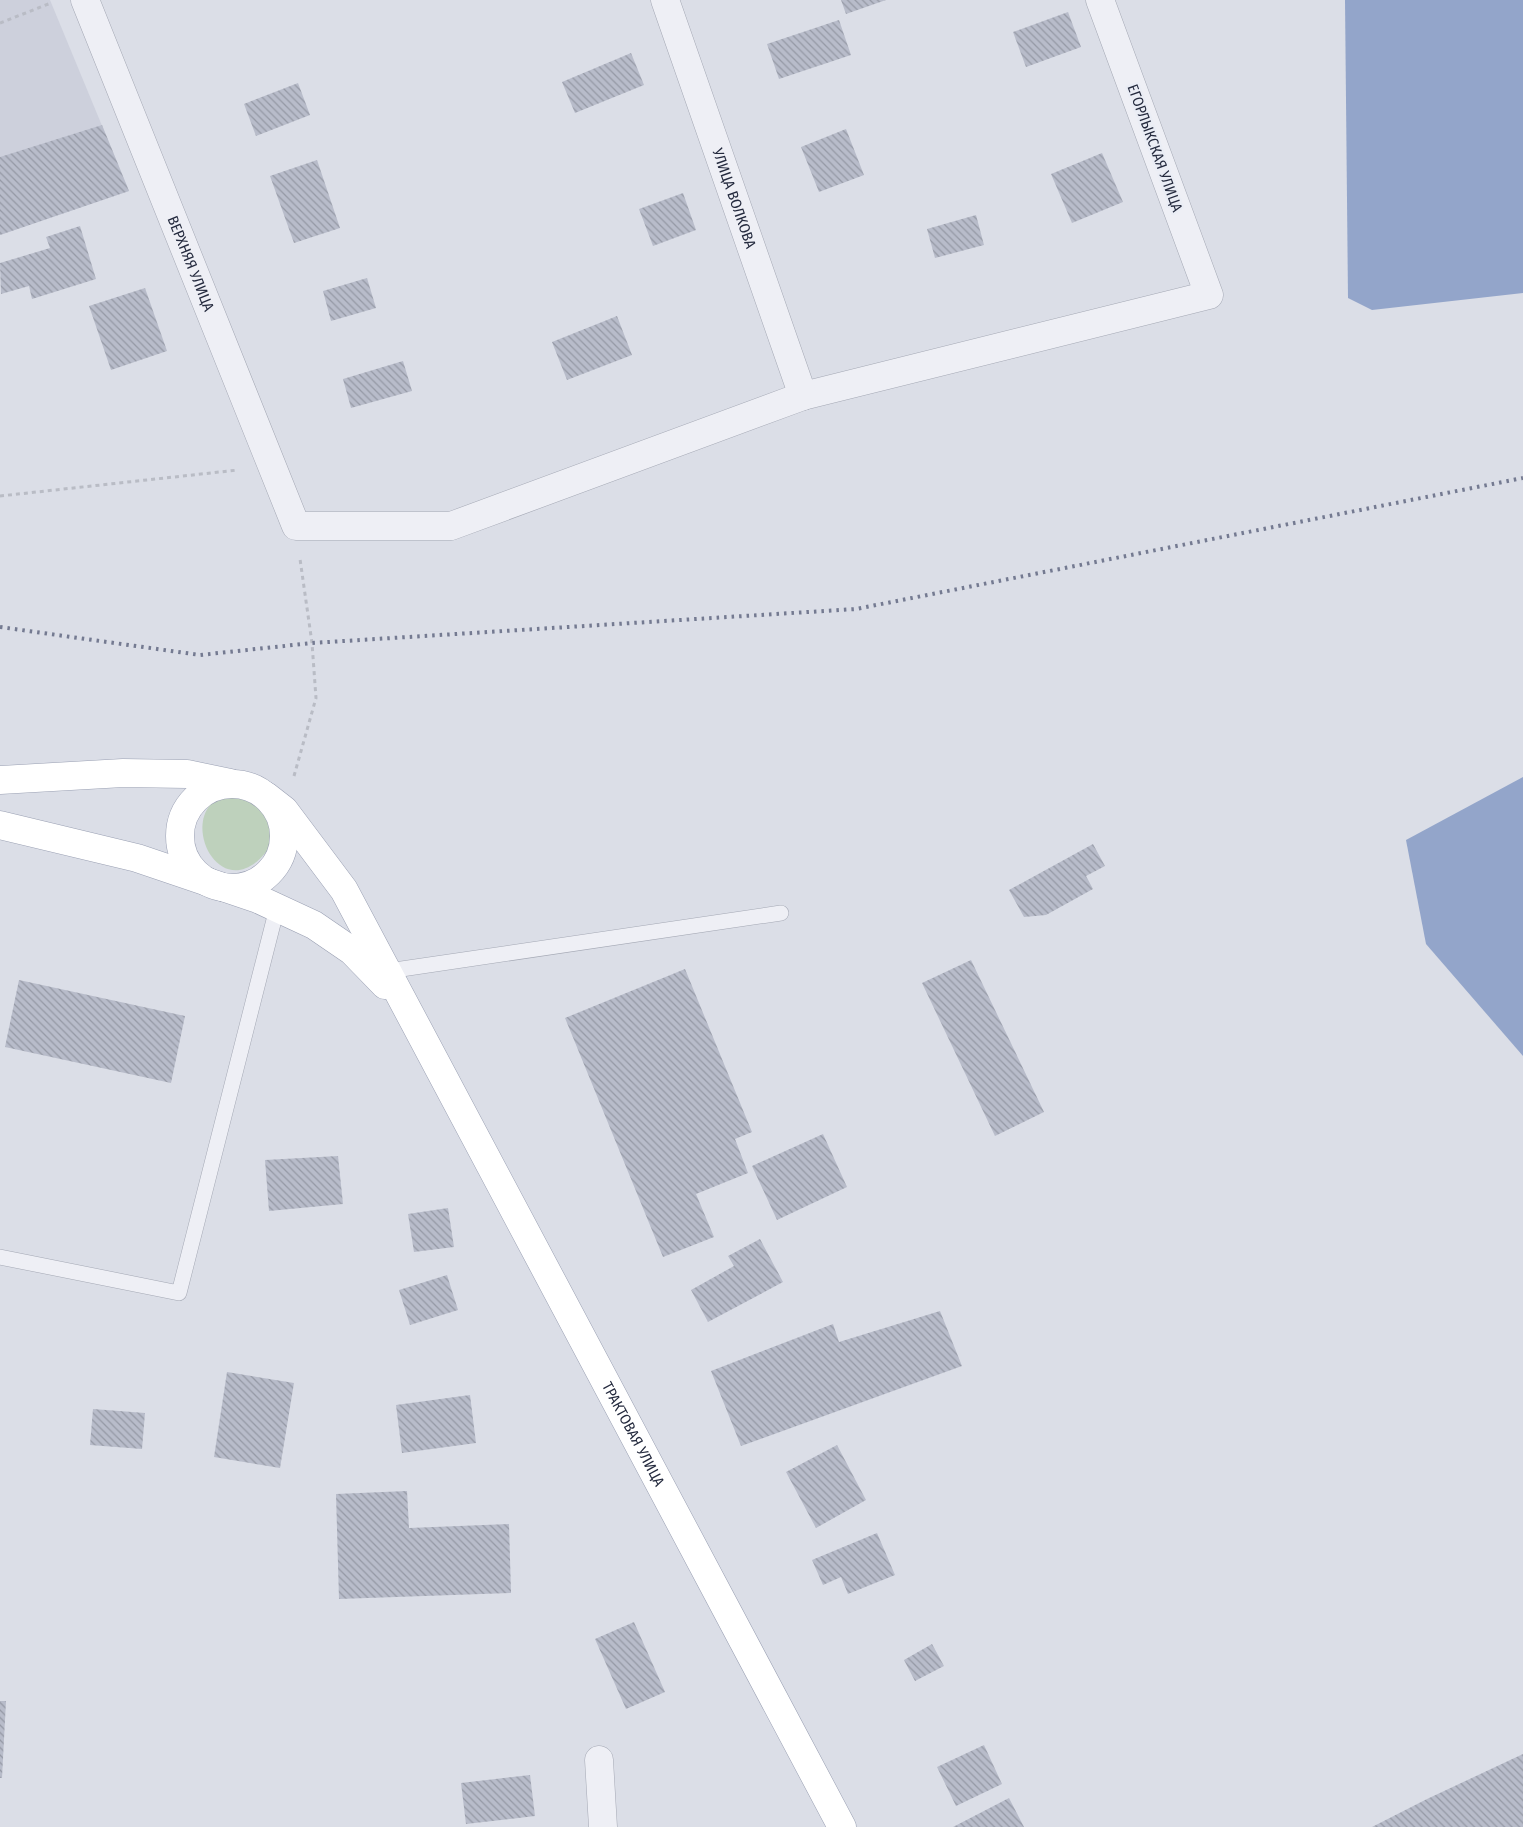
<svg xmlns="http://www.w3.org/2000/svg" width="1523" height="1827" viewBox="0 0 1523 1827" font-family="'Fira Sans Condensed',sans-serif">
	<style>
		.built { fill: #cdd0dc }
		.green { fill: #bed1bc }
		.water { fill: #93a5ca }
		.building { fill: url(#building-back-hatch) }
		.lines { fill: none; stroke-linecap: round; stroke-linejoin: round }
		.service-casing { stroke: #a4a8b4; stroke-width: 16 }
		.minor-casing { stroke: #a4a8b4; stroke-width: 29 }
		.primary-casing { stroke: #9aa0b3; stroke-width: 29 }
		.path { stroke: #b9bcc5; stroke-width: 3; stroke-dasharray: 4 4; stroke-linecap: butt }
		.service { stroke: #eeeff5; stroke-width: 15 }
		.minor { stroke: #eeeff5; stroke-width: 28 }
		.primary { stroke: #fff; stroke-width: 28 }
		.rail { stroke: #747a91; stroke-width: 4; stroke-dasharray: 2.5 5; stroke-linecap: butt }
		.labels { text-anchor: middle; dominant-baseline: central; stroke-width: 4.5; stroke-linejoin: round; paint-order: stroke }
		.street-label { font-size: 15px; fill: #242a3e; stroke: #eaedf5 }
	</style>
	<defs>
		<pattern id="building-back-hatch" width="6" height="6" patternUnits="userSpaceOnUse" patternTransform="scale(1.25)"><rect width="6" height="6" fill="#b8bcca"/><path d="M-1 5l2 2M0 0l6 6M5-1l2 2" fill="none" stroke="#9599a5"/></pattern>
	</defs>
	<rect width="100%" height="100%" fill="#dbdee7"/>
	<polygon class="built" points="0,0 50,0 129,191 0,235"/>
	<path class="green" d="M236,793C247,796 265,805 271,815C277,826 274,842 267,851C216,915 168,799 236,793Z"/>
	<g class="water">
		<polygon points="1345,0 1523,0 1523,293 1372,310 1348,298"/>
		<polygon points="1523,777 1523,1056 1426,944 1406,840"/>
	</g>
	<g class="building">
		<polygon points="841,0 886,0 846,14"/>
		<polygon points="1068,12 1081,47 1026,67 1013,32"/>
		<polygon points="839,20 851,55 779,79 767,44"/>
		<polygon points="631,53 644,85 575,113 562,82"/>
		<polygon points="298,83 310,115 256,136 244,104"/>
		<polygon points="102,125 129,191 0,235 0,157"/>
		<polygon points="846,129 864,175 819,192 801,147"/>
		<polygon points="1102,153 1123,202 1072,223 1051,174"/>
		<polygon points="317,160 340,228 294,243 270,176"/>
		<polygon points="683,193 696,230 653,246 639,209"/>
		<polygon points="976,215 984,245 935,258 927,229"/>
		<polygon points="80,226 96,279 32,299 29,286 1,294 0,263 50,248 46,237"/>
		<polygon points="367,278 376,308 331,321 323,291"/>
		<polygon points="145,288 167,351 111,370 89,306"/>
		<polygon points="617,316 632,355 567,380 552,342"/>
		<polygon points="403,361 412,391 351,408 343,379"/>
		<polygon points="1093,844 1105,866 1086,876 1093,889 1046,915 1024,917 1009,890"/>
		<polygon points="971,960 1044,1112 995,1136 922,983"/>
		<polygon points="685,969 752,1132 735,1139 748,1173 696,1194 714,1237 663,1257 565,1018"/>
		<polygon points="19,980 185,1016 171,1083 5,1047"/>
		<polygon points="823,1134 847,1187 777,1220 752,1166"/>
		<polygon points="338,1156 343,1204 269,1211 265,1160"/>
		<polygon points="448,1208 454,1247 414,1252 408,1214"/>
		<polygon points="760,1239 783,1282 708,1322 691,1290 734,1266 728,1256"/>
		<polygon points="447,1275 458,1310 410,1325 399,1290"/>
		<polygon points="940,1311 962,1366 741,1446 711,1371 833,1324 839,1342"/>
		<polygon points="227,1372 294,1383 280,1468 214,1457"/>
		<polygon points="470,1395 476,1443 402,1453 396,1405"/>
		<polygon points="93,1409 145,1413 142,1449 90,1445"/>
		<polygon points="837,1445 866,1500 816,1528 786,1472"/>
		<polygon points="407,1491 409,1528 509,1524 511,1593 339,1599 336,1494"/>
		<polygon points="877,1533 895,1575 848,1594 841,1577 823,1585 812,1560"/>
		<polygon points="634,1622 665,1692 626,1709 595,1639"/>
		<polygon points="932,1644 944,1666 915,1681 904,1660"/>
		<polygon points="0,1701 6,1701 2,1778 0,1778"/>
		<polygon points="984,1745 1002,1784 956,1806 937,1767"/>
		<polygon points="1523,1754 1523,1827 1372,1827 1427,1799"/>
		<polygon points="530,1775 535,1816 466,1824 461,1783"/>
		<polygon points="1009,1798 1024,1827 953,1827"/>
	</g>
	<g class="lines">
		<defs>
			<g id="service">
				<polyline points="388,971 781,913"/>
				<polyline points="0,1257 179,1293 277,908"/>
			</g>
			<g id="minor">
				<path id="s1" d="M85,0L296,526H451L803,396L1209,295L1100,0"/>
				<path id="s2" d="M665,0L803,396"/>
				<polyline points="599,1760 603,1827"/>
			</g>
			<g id="primary">
				<polyline points="0,780 123,773 187,774 230,783"/>
				<circle cx="232" cy="836" r="52"/>
				<path id="s3" d="M266,796L284,810L344,890L842,1827"/>
				<polyline points="0,825 137,858 258,899 314,925 352,951 385,985"/>
			</g>
		</defs>
		<use href="#service" class="service-casing"/>
		<use href="#minor" class="minor-casing"/>
		<use href="#primary" class="primary-casing"/>
		<g class="path">
			<polyline points="0,23 51,3"/>
			<polyline points="0,496 238,470"/>
			<polyline points="294,776 316,698 312,643 300,559"/>
		</g>
		<use href="#service" class="service"/>
		<use href="#minor" class="minor"/>
		<use href="#primary" class="primary"/>
		<polyline class="rail" points="0,627 200,655 312,643 856,609 1523,478"/>
	</g>
	<g class="labels">
		<g class="street-label">
			<text transform="translate(1155 148) rotate(70)">ЕГОРЛЫКСКАЯ УЛИЦА</text>
			<text stroke="none"><textPath href="#s2" startOffset="210">УЛИЦА ВОЛКОВА</textPath></text>
			<text stroke="none"><textPath href="#s1" startOffset="284">ВЕРХНЯЯ УЛИЦА</textPath></text>
			<text stroke="none"><textPath href="#s3" startOffset="739">ТРАКТОВАЯ УЛИЦА</textPath></text>
		</g>
	</g>
</svg>
